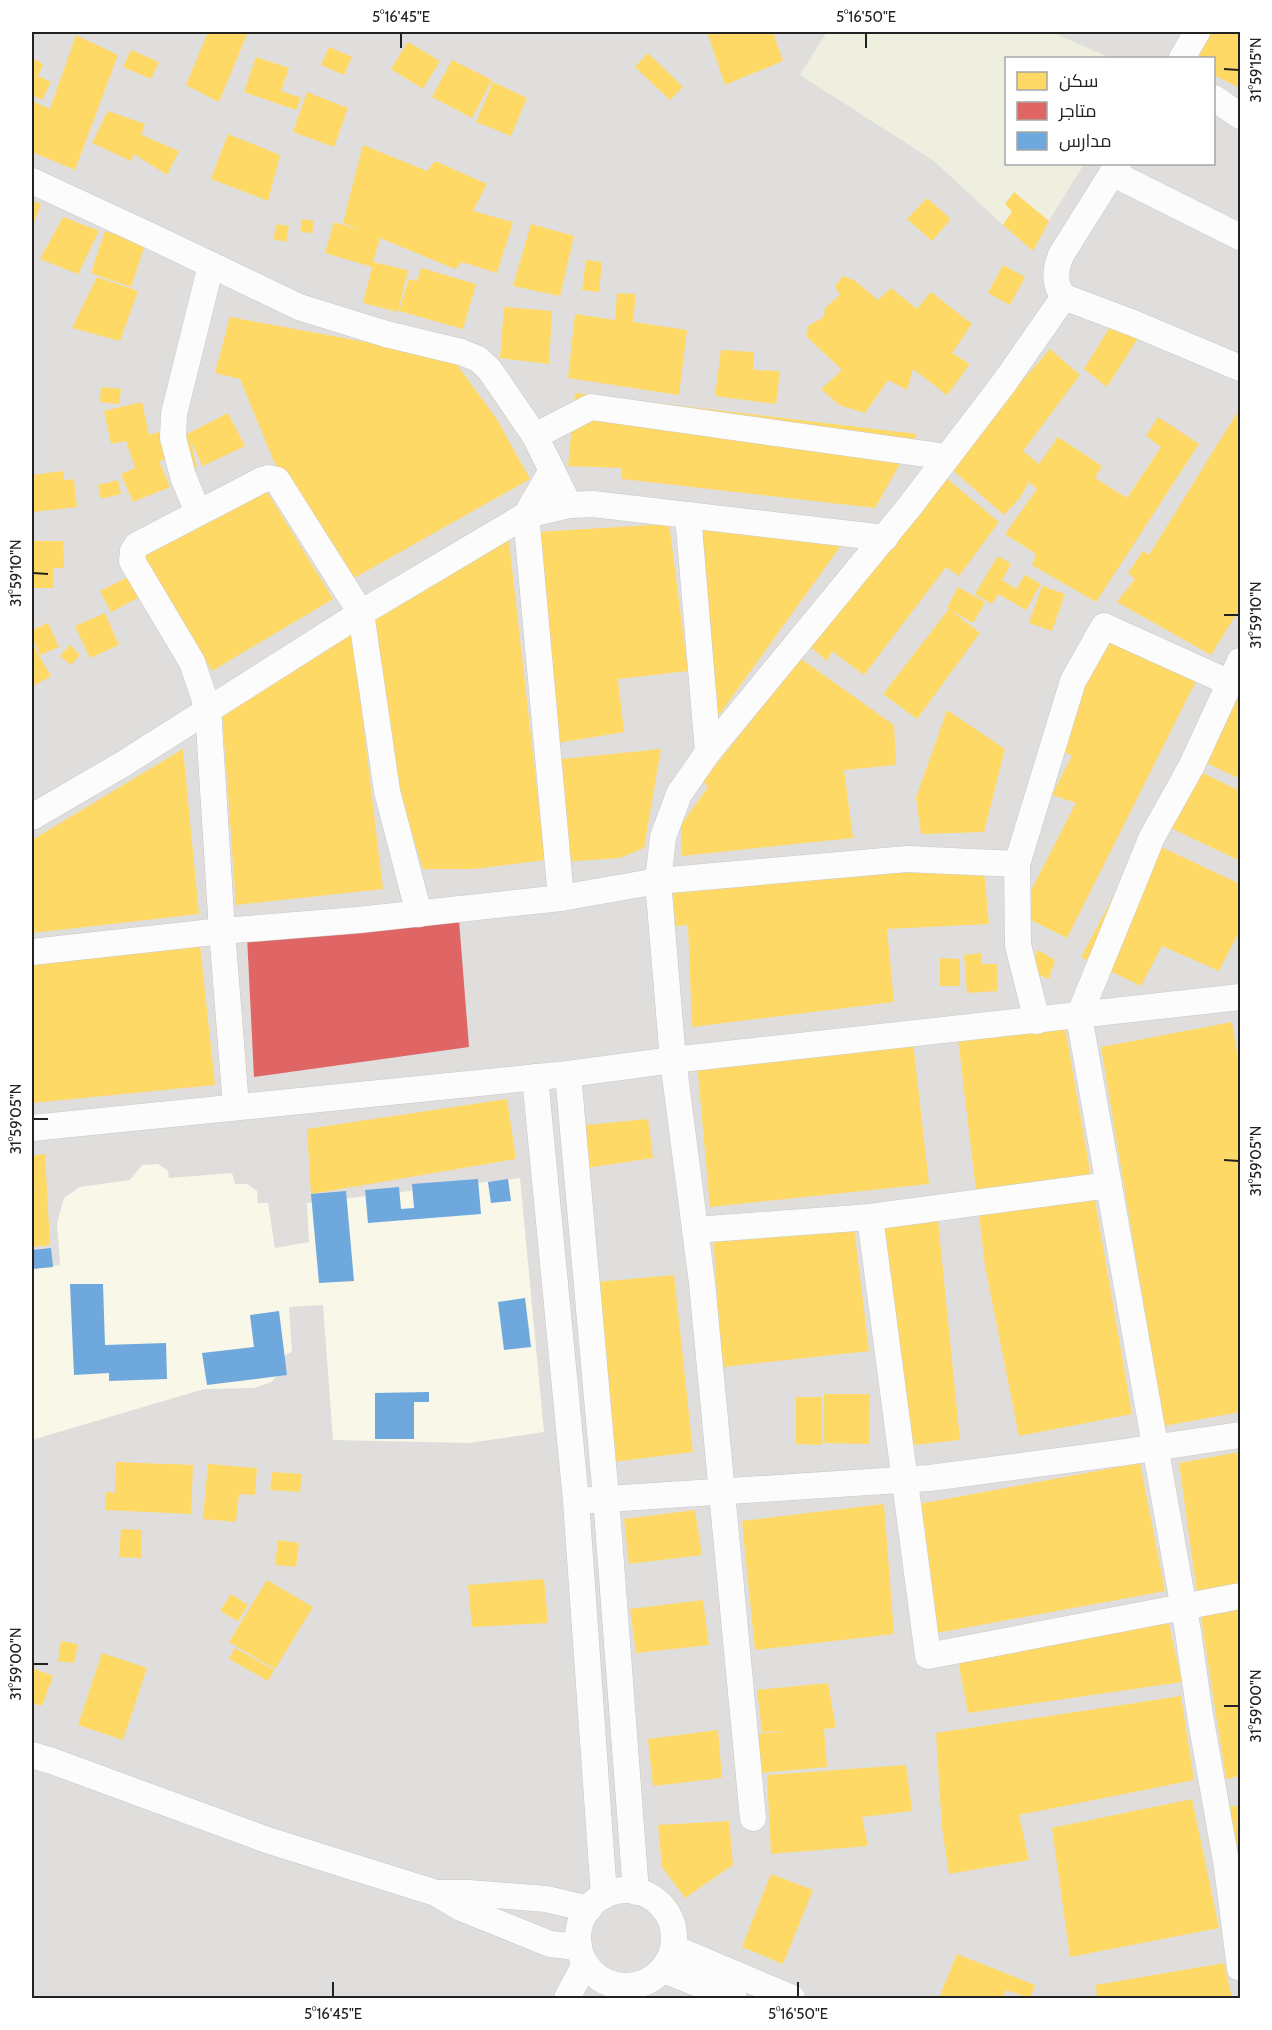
<svg xmlns="http://www.w3.org/2000/svg" width="1272" height="2030" viewBox="0 0 1272 2030" font-family="Cabin,Cairo,sans-serif">
	<style>
		.residential { fill: #dfdedc; fill-rule: evenodd }
		.education { fill: #f8f7e8 }
		.farmland { fill: #efefdf }
		.homes { fill: #ffd966 }
		.shops { fill: #e06666 }
		.schools { fill: #6fa8dc }
		.lines { fill: none; stroke-linecap: round; stroke-linejoin: round }
		.minor-casing { stroke: #c9c8c7; stroke-width: 27 }
		.minor { stroke: #fdfcfc; stroke-width: 26 }
		.ticks { fill: none; stroke: #222; stroke-width: 2 }
		.neatline { fill: none; stroke: #222; stroke-width: 2 }
		.ticks-label { font-size: 15px; text-anchor: middle; fill: #222 }
	</style>
	<rect width="100%" height="100%" fill="#f0eeeb"/>
	<path class="residential" d="M32,32H1240V1998H32ZM1006,58H1214V164H1006Z"/>
	<polygon class="education" points="158,1164 168,1171 169,1178 232,1173 235,1184 247,1184 257,1191 258,1203 268,1203 275,1248 309,1242 307,1203 520,1178 544,1432 469,1443 333,1440 323,1305 289,1307 292,1352 285,1355 285,1369 271,1382 254,1388 204,1389 32,1440 32,1269 60,1265 57,1223 64,1198 80,1187 130,1180 142,1165"/>
	<polygon class="farmland" points="827,32 1052,32 1110,58 1006,58 1006,164 1084,164 1049,221 1014,192 1005,203 1012,212 1003,225 934,161 800,75"/>
	<g class="homes">
		<polygon points="208,32 248,32 219,102 186,85"/>
		<polygon points="707,32 773,32 783,61 725,85"/>
		<polygon points="1210,32 1240,32 1240,88 1214,75 1214,58 1195,58"/>
		<polygon points="76,35 118,55 75,170 32,152 32,101 50,109"/>
		<polygon points="408,42 440,61 423,89 391,69"/>
		<polygon points="329,47 352,57 344,75 321,65"/>
		<polygon points="131,50 159,62 151,79 123,67"/>
		<polygon points="648,53 683,87 670,100 635,67"/>
		<polygon points="256,57 289,68 281,91 301,98 296,110 244,92"/>
		<polygon points="32,58 43,64 38,76 51,82 42,100 32,95"/>
		<polygon points="452,60 492,80 472,118 432,97"/>
		<polygon points="493,82 527,98 511,136 476,122"/>
		<polygon points="307,92 348,108 334,147 293,132"/>
		<polygon points="108,111 145,124 141,135 179,151 167,175 134,154 131,161 92,143"/>
		<polygon points="228,134 280,155 268,201 211,179"/>
		<polygon points="363,145 427,171 435,161 487,184 473,211 513,222 497,273 462,262 455,269 380,238 373,262 408,270 398,312 363,303 372,267 325,253 334,222 362,231 343,223"/>
		<polygon points="1014,192 1049,221 1033,251 1003,225 1012,212 1005,204"/>
		<polygon points="927,198 951,219 932,241 907,219"/>
		<polygon points="32,201 41,204 32,228"/>
		<polygon points="63,217 99,231 78,274 40,259"/>
		<polygon points="302,219 314,221 312,234 300,231"/>
		<polygon points="277,224 289,226 286,242 273,239"/>
		<polygon points="531,224 574,236 560,296 513,286"/>
		<polygon points="105,231 145,245 131,287 91,273"/>
		<polygon points="586,260 602,262 599,292 582,290"/>
		<polygon points="1003,265 1025,277 1010,305 988,293"/>
		<polygon points="421,268 476,284 463,329 399,311 409,279 417,281"/>
		<polygon points="843,276 854,280 878,300 891,288 917,309 931,292 972,324 952,353 970,364 947,395 913,369 907,390 888,380 865,413 839,405 821,389 842,370 806,336 808,326 824,317 825,308 840,295 835,286"/>
		<polygon points="97,277 138,291 120,341 72,328"/>
		<polygon points="617,293 636,294 633,322 687,330 679,395 568,378 575,314 615,320"/>
		<polygon points="504,307 552,311 549,364 500,358"/>
		<polygon points="230,317 452,358 496,418 530,479 347,582 273,459 240,379 215,373"/>
		<polygon points="1110,327 1138,338 1107,387 1084,369"/>
		<polygon points="1050,349 1080,375 1023,451 1039,464 1058,437 1102,466 1095,478 1127,498 1161,447 1146,436 1158,417 1199,444 1096,602 1032,565 1036,554 1005,534 1037,489 1029,482 1020,498 1004,515 949,467 965,447"/>
		<polygon points="721,350 754,352 753,370 780,371 776,404 715,396"/>
		<polygon points="101,387 121,389 119,404 100,402"/>
		<polygon points="575,393 917,434 875,508 622,479 621,468 568,466"/>
		<polygon points="142,402 149,435 159,432 167,459 159,461 170,487 133,502 121,474 135,468 126,441 111,444 104,411"/>
		<polygon points="1240,408 1240,608 1211,655 1117,602 1135,579 1128,573 1143,551 1149,555"/>
		<polygon points="228,413 245,446 203,466 190,440 197,467 178,471 170,438 187,434"/>
		<polygon points="63,471 64,480 74,479 77,507 32,512 32,475"/>
		<polygon points="945,477 999,522 959,576 946,567 864,675 832,651 827,661 807,644"/>
		<polygon points="118,480 121,494 101,499 98,485"/>
		<polygon points="266,490 333,599 212,671 143,557"/>
		<polygon points="669,524 688,671 618,679 624,732 557,743 536,532"/>
		<polygon points="691,525 845,540 719,715 713,707"/>
		<polygon points="508,533 545,860 474,869 423,869 399,790 370,620"/>
		<polygon points="32,541 63,541 64,568 53,568 54,588 32,588"/>
		<polygon points="998,556 1011,564 1002,580 1016,589 1025,575 1041,584 1026,610 998,594 992,604 975,594"/>
		<polygon points="128,577 138,598 111,612 100,591"/>
		<polygon points="1042,586 1065,594 1052,631 1029,623"/>
		<polygon points="958,587 985,602 973,623 947,608"/>
		<polygon points="949,609 980,633 917,719 883,694"/>
		<polygon points="105,613 119,645 90,658 75,626"/>
		<polygon points="48,623 59,647 40,655 32,637 32,630"/>
		<polygon points="1097,625 1199,675 1067,938 1019,914 1076,803 1052,795 1072,756 1042,739"/>
		<polygon points="352,630 383,889 236,905 222,711"/>
		<polygon points="32,644 51,676 32,687"/>
		<polygon points="70,645 80,655 71,665 60,656"/>
		<polygon points="1240,650 1240,779 1184,752"/>
		<polygon points="801,659 894,725 896,765 844,770 853,838 682,856 681,825 708,787 703,781"/>
		<polygon points="947,710 1005,749 984,832 921,834 916,798"/>
		<polygon points="183,749 199,914 32,933 32,840"/>
		<polygon points="661,749 644,848 620,858 563,862 565,822 562,759"/>
		<polygon points="1182,763 1240,791 1240,861 1152,819"/>
		<polygon points="1144,839 1240,884 1240,930 1219,971 1162,946 1141,986 1081,957"/>
		<polygon points="982,850 989,924 887,929 894,1002 692,1027 688,925 675,926 673,879"/>
		<polygon points="199,936 215,1085 32,1103 32,953"/>
		<polygon points="1038,950 1055,960 1049,979 1027,970"/>
		<polygon points="981,953 982,964 997,964 998,991 967,993 964,955"/>
		<polygon points="940,958 960,959 960,986 940,986"/>
		<polygon points="1232,1022 1240,1071 1240,1412 1164,1426 1101,1047"/>
		<polygon points="1065,1027 1132,1414 1019,1436 985,1266 958,1039"/>
		<polygon points="913,1042 929,1184 710,1207 697,1062"/>
		<polygon points="507,1099 516,1159 311,1194 307,1129"/>
		<polygon points="648,1119 653,1158 580,1169 576,1126"/>
		<polygon points="45,1154 50,1245 32,1247 32,1156"/>
		<polygon points="937,1211 960,1440 903,1446 877,1217"/>
		<polygon points="853,1220 869,1351 722,1367 713,1233"/>
		<polygon points="674,1275 693,1452 612,1462 597,1282"/>
		<polygon points="824,1394 870,1394 869,1444 823,1443"/>
		<polygon points="796,1397 822,1397 822,1445 796,1444"/>
		<polygon points="1240,1452 1240,1584 1197,1592 1179,1463"/>
		<polygon points="116,1462 193,1465 191,1514 105,1510 106,1492 115,1493"/>
		<polygon points="1140,1463 1165,1591 931,1634 914,1505"/>
		<polygon points="208,1464 257,1468 255,1495 239,1494 236,1522 203,1519"/>
		<polygon points="272,1472 302,1474 300,1492 270,1490"/>
		<polygon points="884,1504 894,1634 755,1650 742,1521"/>
		<polygon points="695,1510 702,1555 629,1564 624,1519"/>
		<polygon points="121,1529 142,1530 141,1558 119,1557"/>
		<polygon points="278,1540 299,1543 296,1567 275,1565"/>
		<polygon points="544,1579 548,1623 472,1627 468,1585"/>
		<polygon points="267,1580 313,1607 275,1669 229,1642"/>
		<polygon points="231,1594 248,1605 238,1621 220,1611"/>
		<polygon points="1240,1599 1240,1776 1226,1779 1199,1605"/>
		<polygon points="703,1600 709,1645 636,1653 630,1609"/>
		<polygon points="1166,1612 1182,1682 968,1713 956,1649"/>
		<polygon points="61,1641 78,1644 74,1663 58,1661"/>
		<polygon points="235,1648 274,1670 268,1681 229,1659"/>
		<polygon points="102,1653 147,1668 123,1740 78,1725"/>
		<polygon points="32,1668 53,1676 42,1706 32,1703"/>
		<polygon points="828,1683 836,1728 824,1729 827,1767 759,1773 755,1734 790,1731 762,1732 757,1690"/>
		<polygon points="1181,1696 1194,1780 1019,1815 1029,1860 949,1874 942,1828 936,1733"/>
		<polygon points="718,1730 722,1778 653,1786 648,1739"/>
		<polygon points="906,1765 912,1811 862,1817 868,1846 771,1854 767,1775"/>
		<polygon points="1192,1799 1219,1928 1070,1957 1052,1828"/>
		<polygon points="1240,1805 1240,1881 1229,1807"/>
		<polygon points="729,1821 733,1865 685,1898 662,1867 658,1825"/>
		<polygon points="771,1874 813,1890 783,1964 742,1947"/>
		<polygon points="957,1954 1035,1985 1030,1998 1006,1990 1002,1998 939,1998"/>
		<polygon points="1224,1963 1232,1998 1097,1998 1096,1985"/>
	</g>
	<polygon class="shops" points="459,920 469,1047 254,1077 247,936"/>
	<g class="schools">
		<polygon points="478,1179 481,1214 368,1223 365,1190 399,1187 401,1209 414,1208 412,1184"/>
		<polygon points="508,1179 511,1201 491,1203 488,1182"/>
		<polygon points="346,1191 354,1281 319,1283 311,1194"/>
		<polygon points="51,1248 53,1267 32,1269 32,1250"/>
		<polygon points="70,1284 103,1284 105,1345 166,1343 167,1379 109,1381 109,1373 74,1375"/>
		<polygon points="525,1298 531,1347 504,1350 498,1302"/>
		<polygon points="279,1311 287,1375 207,1385 202,1353 254,1347 250,1315"/>
		<polygon points="429,1392 429,1402 414,1402 414,1439 375,1439 375,1393"/>
	</g>
	<g class="lines">
		<defs>
			<g id="minor">
				<polyline points="1182,58 1197,32"/>
				<polyline points="1214,98 1240,116"/>
				<polyline points="1112,173 1240,237"/>
				<polyline points="32,181 155,238 299,307 386,334 461,352 478,359 489,369 535,436 569,505"/>
				<path d="M1064,297C1053,284 1055,270 1061,255L1118,164"/>
				<polyline points="535,436 591,407 947,457"/>
				<polyline points="552,470 526,515 561,898"/>
				<polyline points="198,513 183,476 173,438 174,414 211,265"/>
				<polyline points="688,515 708,752"/>
				<polyline points="1240,661 1191,767 1152,837 1079,1016 1188,1632 1200,1715 1227,1867 1240,1968"/>
				<polyline points="32,817 123,764 361,613 526,515 569,505 593,504 885,538"/>
				<polyline points="32,952 222,931 358,920 561,898 658,881 907,859 1017,864"/>
				<polyline points="1037,1021 1018,945 1017,864 1073,681 1104,626 1230,683"/>
				<polyline points="568,1074 606,1498 636,1892"/>
				<polyline points="535,1077 576,1501 604,1896"/>
				<polyline points="236,1106 222,931 208,709 192,662 132,561 133,551 137,545 262,480 269,478 277,480 361,613 387,791 419,914"/>
				<polyline points="32,1128 568,1074 673,1060 1240,997"/>
				<polyline points="870,1217 928,1656 1240,1596"/>
				<polyline points="695,1230 870,1217 1109,1185"/>
				<polyline points="591,1500 930,1478 1119,1453 1240,1435"/>
				<polyline points="32,1755 52,1761 267,1840 436,1893 461,1908 550,1944 579,1947"/>
				<polyline points="753,1818 702,1283 673,1060 658,881 663,837 679,794 708,752 910,506 1004,383 1064,297 1133,323 1240,368"/>
				<circle cx="626" cy="1938" r="48"/>
				<polyline points="438,1893 468,1893 546,1899 589,1909"/>
				<polyline points="674,1948 792,1998"/>
				<polyline points="663,1970 734,1998"/>
				<polyline points="567,1998 585,1964"/>
			</g>
		</defs>
		<use href="#minor" class="minor-casing"/>
		<use href="#minor" class="minor"/>
	</g>
	<path class="ticks" d="M401,48V33M866,48V33M1224,69L1239,70M33,573L48,574M1224,615H1239M33,1119H48M1224,1160L1239,1161M33,1664H48M1224,1706H1239M333,1997V1982M798,1997V1982"/>
	<rect width="1272" height="2030" fill="none" stroke="#ffffff" stroke-width="66"/>
	<rect x="1005" y="57" width="210" height="108" fill="#ffffff" stroke="#a7a7a7" stroke-width="1.5"/>
	<rect x="1017" y="72" width="30" height="18" fill="#ffd966" stroke="#a7a7a7" stroke-width="1.5"/>
	<text x="1059" y="87" font-size="18" fill="#222222">سكن</text>
	<rect x="1017" y="102" width="30" height="18" fill="#e06666" stroke="#a7a7a7" stroke-width="1.5"/>
	<text x="1059" y="117" font-size="18" fill="#222222">متاجر</text>
	<rect x="1017" y="132" width="30" height="18" fill="#6fa8dc" stroke="#a7a7a7" stroke-width="1.5"/>
	<text x="1059" y="147" font-size="18" fill="#222222">مدارس</text>
	<rect x="33" y="33" width="1206" height="1964" class="neatline"/>
	<g class="ticks-label">
		<text x="401" y="22">5°16'45"E</text>
		<text x="866" y="22">5°16'50"E</text>
		<text transform="translate(1256 70) rotate(-90)" y="5">31°59'15"N</text>
		<text transform="translate(16 573) rotate(-90)" y="5">31°59'10"N</text>
		<text transform="translate(1256 615) rotate(-90)" y="5">31°59'10"N</text>
		<text transform="translate(16 1119) rotate(-90)" y="5">31°59'05"N</text>
		<text transform="translate(1256 1161) rotate(-90)" y="5">31°59'05"N</text>
		<text transform="translate(16 1664) rotate(-90)" y="5">31°59'00"N</text>
		<text transform="translate(1256 1706) rotate(-90)" y="5">31°59'00"N</text>
		<text x="333" y="2019">5°16'45"E</text>
		<text x="798" y="2019">5°16'50"E</text>
	</g>
</svg>
